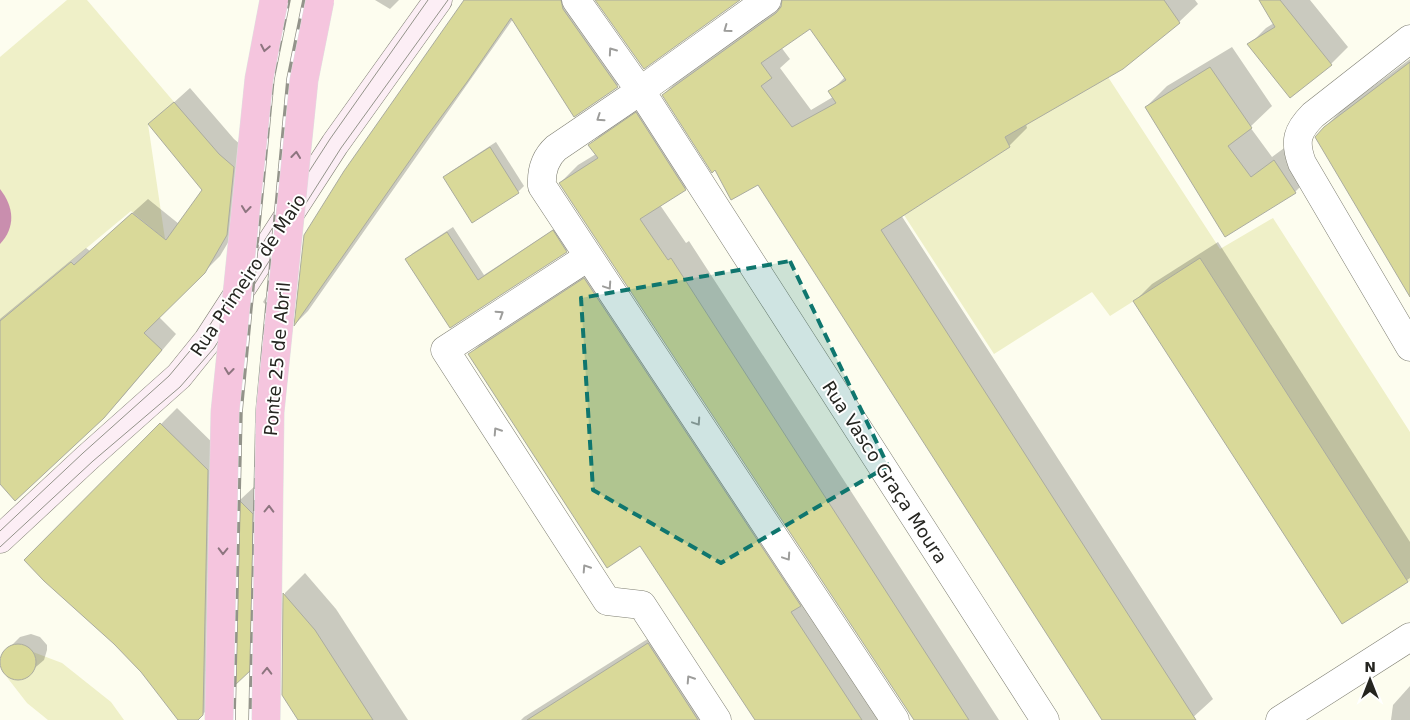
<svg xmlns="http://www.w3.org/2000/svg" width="1410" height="720" viewBox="0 0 1410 720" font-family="'DejaVu Sans',sans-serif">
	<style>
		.green { fill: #eff0c8 }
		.water { fill: #c98eae }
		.shadow { fill: #0003; fill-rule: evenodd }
		.building { fill: #d9d999; stroke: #abac9f; fill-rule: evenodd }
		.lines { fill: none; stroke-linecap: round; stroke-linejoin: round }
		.street-casing { stroke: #7f7f73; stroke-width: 29 }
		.secondary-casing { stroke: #7f7f73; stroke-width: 29 }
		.street { stroke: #fff; stroke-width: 28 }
		.secondary { stroke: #fceef5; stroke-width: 28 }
		.tram { stroke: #93938a; stroke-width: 1 }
		.rail-casing { stroke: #93938a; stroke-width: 5.5 }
		.rail { stroke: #fff; stroke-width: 4; stroke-dasharray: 11; stroke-linecap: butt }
		.highway-bridge-casing { stroke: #e0e0e0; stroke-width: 29; stroke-linecap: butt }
		.highway-bridge { stroke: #f5c5de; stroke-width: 28 }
		.oneway { stroke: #9d9d9b }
		.oneway2 { stroke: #8d757f }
		.marked { fill: #0f766e; fill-opacity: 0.2; stroke: #0f766e; stroke-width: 4; stroke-dasharray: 10 6; stroke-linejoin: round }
		.labels { text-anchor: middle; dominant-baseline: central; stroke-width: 4; stroke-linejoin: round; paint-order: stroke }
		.street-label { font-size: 18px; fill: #252520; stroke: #fff }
	</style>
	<rect width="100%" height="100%" fill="#fdfdef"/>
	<g class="green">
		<polygon points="67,0 87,0 174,102 148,124 165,239 131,211 0,320 0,57"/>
		<polygon points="1108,77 1220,249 1273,218 1410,432 1410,581 1408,582 1200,259 1110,316 1092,292 994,354 904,215 1010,147 1005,137"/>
		<path d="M33,652L62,663L111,702L124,720H48L27,703L6,676C24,687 43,671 33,652Z"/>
	</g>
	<path class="water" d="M0,189C14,207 16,227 0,244Z"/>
	<g class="shadow">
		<polygon points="375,0 399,0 390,9"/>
		<polygon points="466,0 581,0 631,72 617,86 574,115 513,19 308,311 296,323"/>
		<path d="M784,0H1195L1198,4L1179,22L1026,124L1027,128L1009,146L901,215L1213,699L1190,720H1104L758,183L716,169L663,95L682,76L783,4ZM810,27L845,77L830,92L833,97L811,110L780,68L790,59L781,47Z"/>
		<polygon points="1261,0 1310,0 1348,47 1331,64 1249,45 1266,28 1274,23"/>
		<polygon points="1232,47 1272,106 1250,127 1272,157 1295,140 1316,171 1295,192 1225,235 1146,107 1167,86"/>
		<polygon points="1410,59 1410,294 1325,127 1343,109"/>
		<polygon points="190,88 234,139 249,152 242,219 220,256 159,317 176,334 119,401 104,417 0,482 0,319 86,248 90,251 148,199 179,224 204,190 150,124"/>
		<polygon points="655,95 703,171 685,189 660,205 686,243 689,241 999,720 916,720 560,183 578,165 596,154 590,145 608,127"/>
		<polygon points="496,142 524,186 518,192 472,221 444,177 450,172"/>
		<polygon points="559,226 572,245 566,251 451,326 407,259 413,253 453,227 484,275"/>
		<polygon points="1218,242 1410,542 1410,578 1342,623 1135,301 1152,284"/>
		<polygon points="601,263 889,720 757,720 641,544 470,354 486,338"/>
		<polygon points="277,285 276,293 265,304 263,302 267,295"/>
		<polygon points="177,408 224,454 219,698 197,720 179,720 142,672 103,632 26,560"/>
		<polygon points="256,485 267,653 237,682 240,500"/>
		<polygon points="305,573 336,609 408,720 299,720 283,695 285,593"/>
		<polygon points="665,628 725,720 521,720 524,717"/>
		<polygon points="31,634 40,637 47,645 47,650 44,660 23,678 12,678 4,670 2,660 8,649 20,637"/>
		<polygon points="1410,686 1410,720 1391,720 1393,705"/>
	</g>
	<g class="building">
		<polygon points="464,0 561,0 563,9 618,87 574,117 511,18 467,82 427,136 294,326 304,235 344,171"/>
		<polygon points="595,0 740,0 644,69"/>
		<path d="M782,0H1164L1180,23L1123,69L1005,137L1010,147L881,230L1196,720H1102L758,185L731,200L715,170L712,173L662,95L776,13L781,7ZM810,29L846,80L828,91L836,103L792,127L761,86L772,78L761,63Z"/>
		<polygon points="1259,0 1280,0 1332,65 1290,98 1247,44 1275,27"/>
		<polygon points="1410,62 1410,297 1315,137 1324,127"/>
		<polygon points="1210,67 1252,128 1228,146 1251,177 1274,160 1296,193 1225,237 1145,107"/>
		<polygon points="174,102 219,154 234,167 227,235 205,273 144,333 162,350 104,418 15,501 0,484 0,321 71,262 74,265 132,213 166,240 202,190 148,124"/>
		<polygon points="636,112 686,190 640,219 668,260 671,258 969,720 914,720 559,183 598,158 588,145"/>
		<polygon points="490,147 519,193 472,223 443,177"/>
		<polygon points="553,230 567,252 450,328 405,259 447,232 478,280"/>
		<polygon points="1200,258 1408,582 1342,624 1133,301"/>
		<polygon points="584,278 801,606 791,612 862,720 755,720 640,546 607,568 468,354"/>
		<polygon points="160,423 208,470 203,715 198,720 178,720 141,672 114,644 44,581 24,560"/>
		<polygon points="239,500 253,514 251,670 235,685"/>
		<polygon points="283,593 315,630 373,720 298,720 282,695"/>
		<polygon points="648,643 698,720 527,720"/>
		<circle cx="18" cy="662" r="18"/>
	</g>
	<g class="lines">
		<defs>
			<g id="street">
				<polyline points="576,0 648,102 1045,720"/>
				<path d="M767,0L640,91L556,148C545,158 541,170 542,186L895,720"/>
				<path d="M1410,39L1313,115C1297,131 1294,141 1302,163L1410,347"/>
				<polyline points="588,257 445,350 607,601 642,605 717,720"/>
				<polyline points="1280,720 1410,637"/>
			</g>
			<polyline id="secondary" points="0,539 87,458 179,376 208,340 335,144 438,0"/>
		</defs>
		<use href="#street" class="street-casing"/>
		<use href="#secondary" class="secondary-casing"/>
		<use href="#street" class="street"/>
		<use href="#secondary" class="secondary"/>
		<g class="tram">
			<polyline points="0,531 83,453 169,376 204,334 330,139 428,0"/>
			<polyline points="0,547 93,461 180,387 214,348 341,148 448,0"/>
		</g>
		<defs>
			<g id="rail">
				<polyline points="233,720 240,412 272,79 288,0"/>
				<polyline points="251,720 258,412 289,79 305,0"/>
			</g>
		</defs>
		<use href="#rail" class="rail-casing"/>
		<use href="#rail" class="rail"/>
		<defs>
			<g id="highway-bridge">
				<polyline points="219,720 225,412 259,79 274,0"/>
				<polyline points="266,720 270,412 304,80 320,0"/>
			</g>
		</defs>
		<use href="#highway-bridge" class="highway-bridge-casing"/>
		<use href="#highway-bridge" class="highway-bridge"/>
	</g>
	<defs><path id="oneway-chevron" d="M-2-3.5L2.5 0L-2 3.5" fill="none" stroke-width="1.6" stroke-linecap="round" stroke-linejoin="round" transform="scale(1.25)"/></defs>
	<g class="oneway">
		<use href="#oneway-chevron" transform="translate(727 29) rotate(144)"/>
		<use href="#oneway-chevron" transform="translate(612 51) rotate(-125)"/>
		<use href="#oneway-chevron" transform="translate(600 118) rotate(146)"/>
		<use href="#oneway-chevron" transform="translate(608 286) rotate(56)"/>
		<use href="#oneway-chevron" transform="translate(500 314) rotate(-33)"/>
		<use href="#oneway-chevron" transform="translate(697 422) rotate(56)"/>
		<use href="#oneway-chevron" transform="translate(497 431) rotate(-123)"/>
		<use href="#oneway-chevron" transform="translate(787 557) rotate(56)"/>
		<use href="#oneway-chevron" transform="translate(586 568) rotate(-123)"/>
		<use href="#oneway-chevron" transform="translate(690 679) rotate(-123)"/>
	</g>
	<g class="oneway2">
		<use href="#oneway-chevron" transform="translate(265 48) rotate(101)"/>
		<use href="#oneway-chevron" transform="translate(296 155) rotate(-84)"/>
		<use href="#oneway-chevron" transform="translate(246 209) rotate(96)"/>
		<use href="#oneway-chevron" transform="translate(229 371) rotate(96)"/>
		<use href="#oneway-chevron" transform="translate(269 509) rotate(-89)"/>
		<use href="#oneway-chevron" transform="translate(223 551) rotate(91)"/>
		<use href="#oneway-chevron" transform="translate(267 671) rotate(-89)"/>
	</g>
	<path class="marked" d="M790,261L888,466L721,563L593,490L581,298Z"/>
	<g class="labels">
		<g class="street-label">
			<text transform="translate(248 275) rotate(-56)">Rua Primeiro de Maio</text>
			<text transform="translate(277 359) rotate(-85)">Ponte 25 de Abril</text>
			<text transform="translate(885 472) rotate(57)">Rua Vasco Graça Moura</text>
		</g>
	</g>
	<g transform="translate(1370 680)" stroke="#ffffff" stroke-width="4" paint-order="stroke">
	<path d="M0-4L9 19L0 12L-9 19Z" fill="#252520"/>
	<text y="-8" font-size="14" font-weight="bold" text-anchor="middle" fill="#252520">N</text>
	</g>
</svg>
